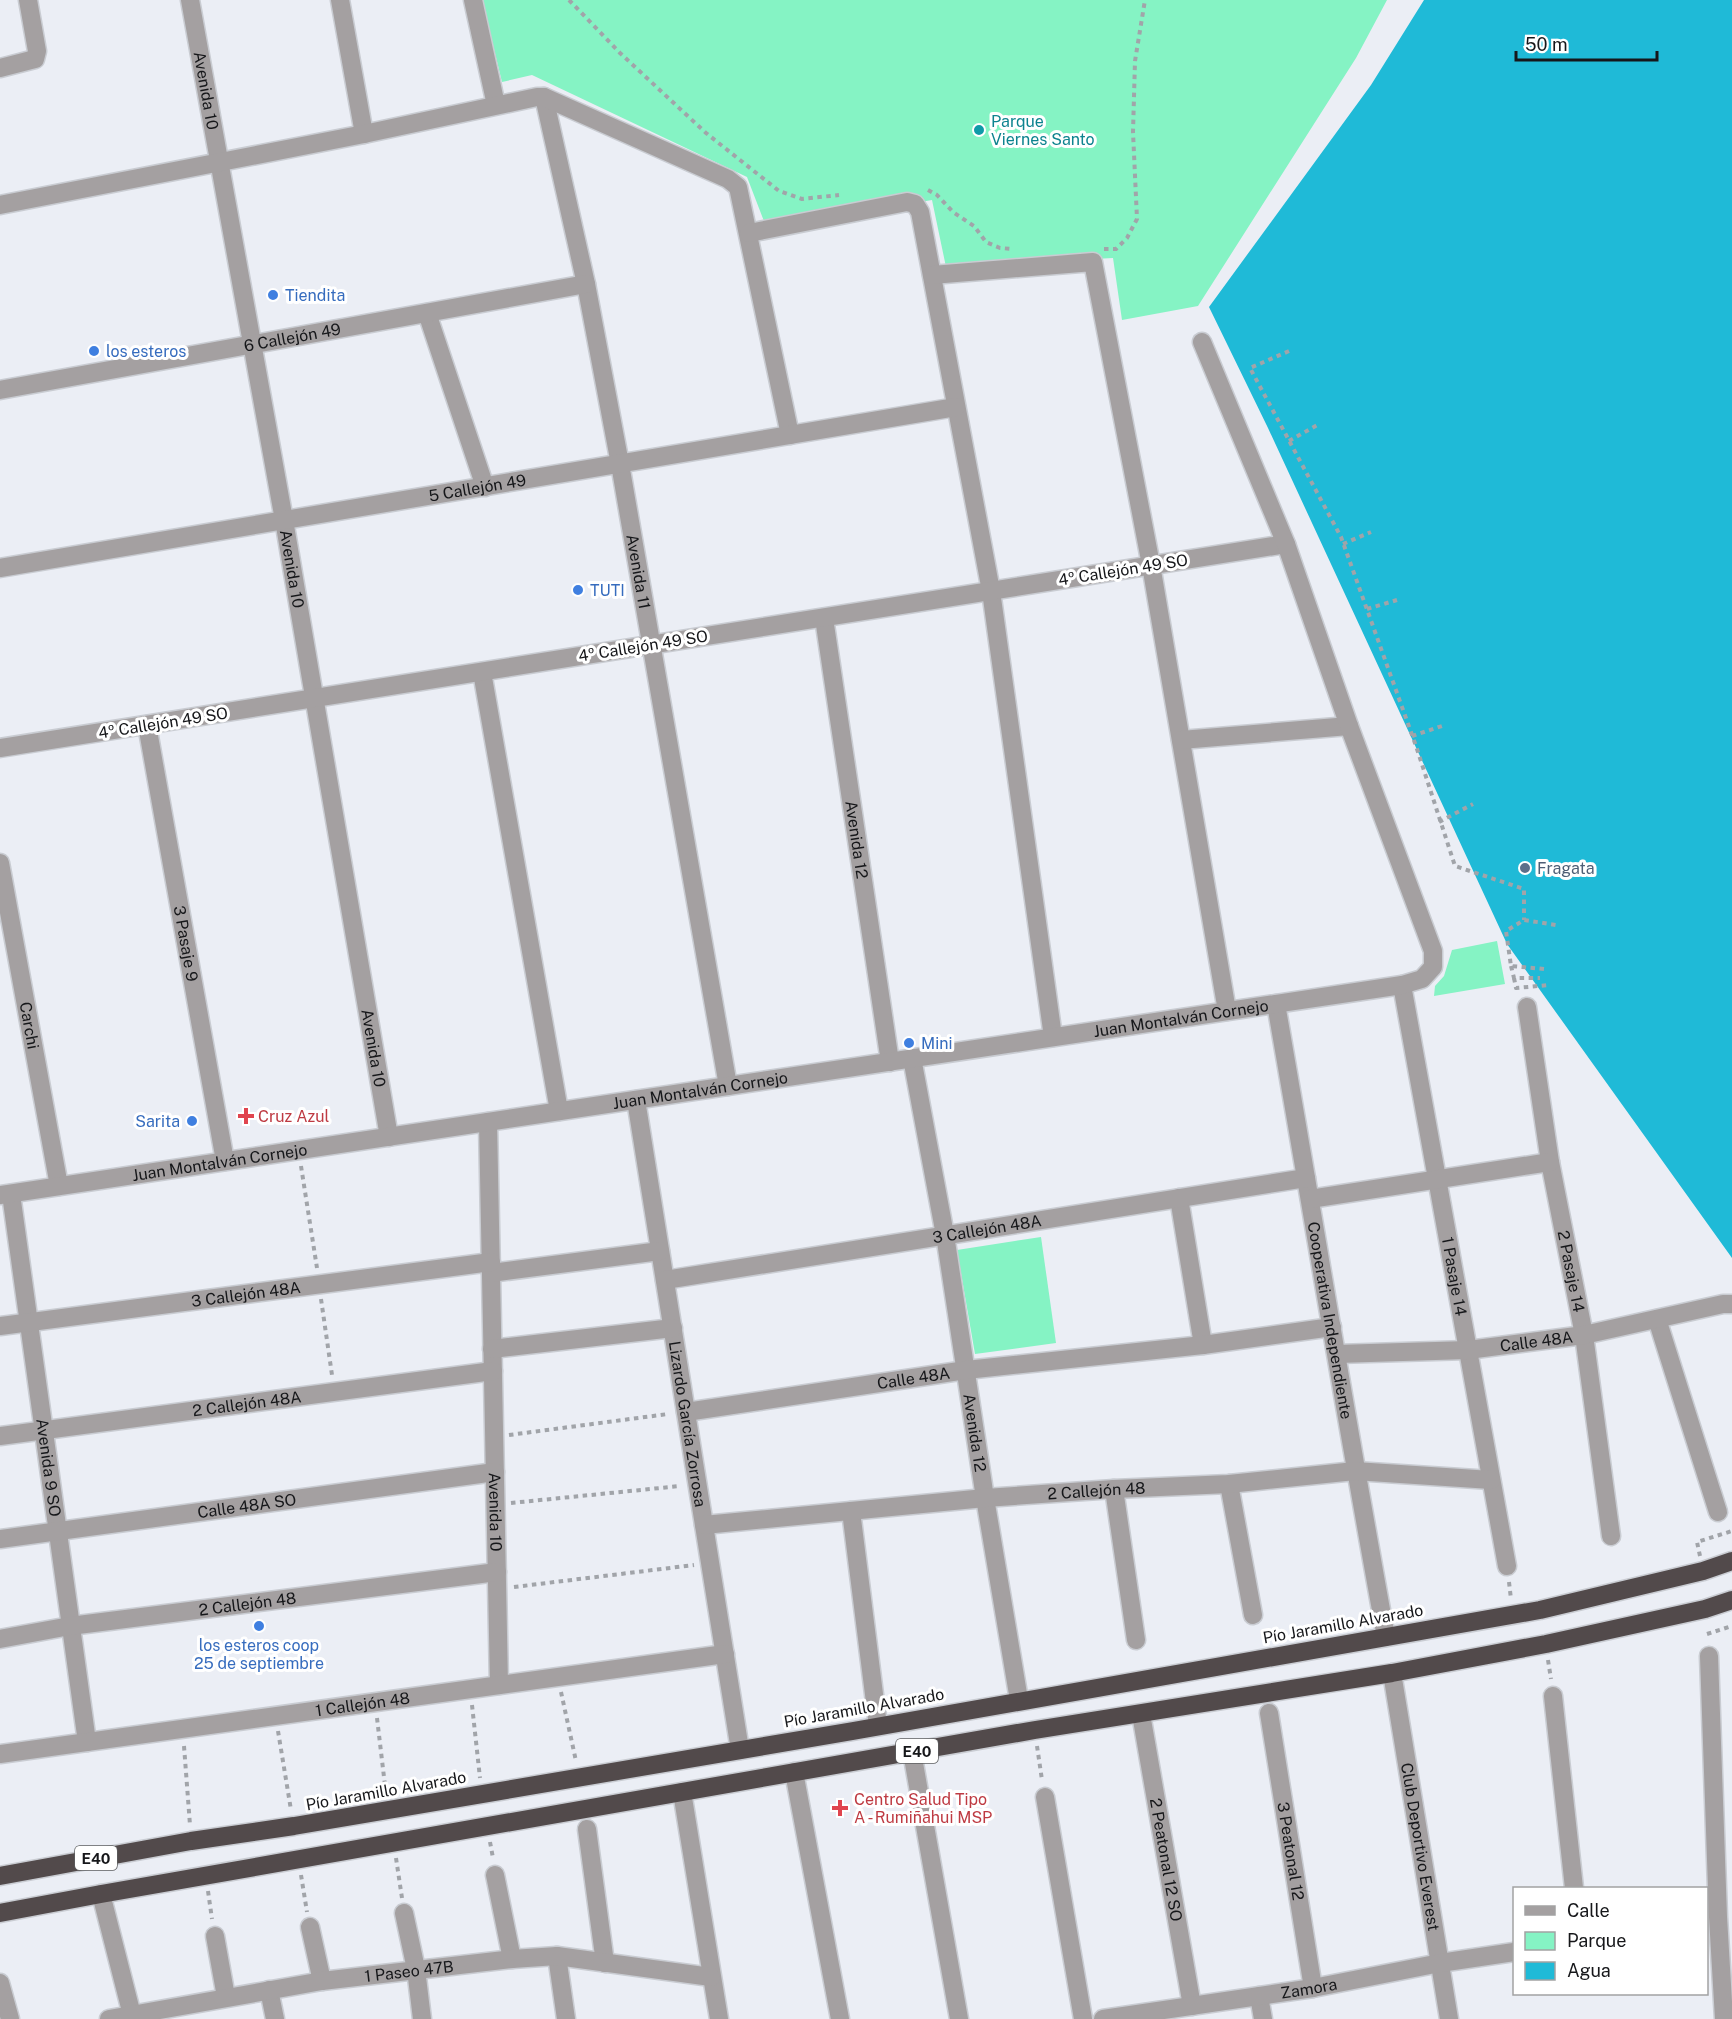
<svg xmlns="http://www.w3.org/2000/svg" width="1732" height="2019" viewBox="0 0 1732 2019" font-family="'Public Sans',sans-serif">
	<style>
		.green { fill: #85f3c4 }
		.water { fill: #1fbad7 }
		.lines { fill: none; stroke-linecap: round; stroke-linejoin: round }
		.minor-casing { stroke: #c9ccd2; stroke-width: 21 }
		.highway-casing { stroke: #c9ccd2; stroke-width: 21 }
		.path { stroke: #a1a4a9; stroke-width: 4; stroke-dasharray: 4.5 4.5; stroke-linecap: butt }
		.minor { stroke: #a4a0a1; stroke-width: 18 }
		.highway { stroke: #524a4b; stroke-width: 18 }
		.culture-dot { fill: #0f9aa8; stroke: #fff; stroke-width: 2 }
		.shop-dot { fill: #3f7fe0; stroke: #fff; stroke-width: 2 }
		.service-dot { fill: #5c6f8a; stroke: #fff; stroke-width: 2 }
		.health-dot { fill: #e0444e; stroke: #fff; stroke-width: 2 }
		.labels { text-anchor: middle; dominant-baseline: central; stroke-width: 6; stroke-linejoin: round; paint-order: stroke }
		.shield { fill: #fff; stroke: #5c5d5f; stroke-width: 1.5 }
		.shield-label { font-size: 15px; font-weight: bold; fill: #16171a }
		.street-label { font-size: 16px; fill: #16171a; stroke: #fff }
		.culture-label { font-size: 16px; fill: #0d838f; stroke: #fff; text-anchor: start }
		.shop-label { font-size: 16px; fill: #366cbe; stroke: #fff; text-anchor: start }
		.service-label { font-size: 16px; fill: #4e5e75; stroke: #fff; text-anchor: start }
		.health-label { font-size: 16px; fill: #be3a42; stroke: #fff; text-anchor: start }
	</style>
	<rect width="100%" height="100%" fill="#ebeef5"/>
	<g class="green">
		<polygon points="482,0 1387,0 1356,58 1198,306 1122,320 1113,258 946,267 932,200 767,229 747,177 532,75 502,82"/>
		<polygon points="1497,941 1505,984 1434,996 1435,986 1444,976 1452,950"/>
		<polygon points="1041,1237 1056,1343 975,1354 957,1250"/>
	</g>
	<polygon class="water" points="1424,0 1732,0 1732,1258 1507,944 1268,428 1209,307 1371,85"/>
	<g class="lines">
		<defs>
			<g id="minor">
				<path id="s1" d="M190,0L284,520L389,1137"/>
				<polyline points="340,0 364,134"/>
				<polyline points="473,0 496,105"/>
				<polyline points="0,68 35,59 37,51 28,0"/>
				<path id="s2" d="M544,97L586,284L620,464L728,1086"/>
				<polyline points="0,205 364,134 537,97 544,97 728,179 738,187 790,435"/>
				<polyline points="749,233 907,202 915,204 920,212 991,591 1053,1037"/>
				<polyline points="932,275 1093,262 1151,565 1227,1011"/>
				<polyline points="427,313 485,487"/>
				<path id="s3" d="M0,390L586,284"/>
				<path id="s4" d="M0,568L956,407"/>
				<path id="s5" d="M824,618L890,1062"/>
				<polyline points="482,672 559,1111"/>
				<path id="s6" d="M147,725L225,1161"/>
				<polyline points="1181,740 1349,726"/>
				<polyline points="0,748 1286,544"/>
				<path id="s7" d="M0,863L59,1186"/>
				<path id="s8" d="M1402,985L1507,1566"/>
				<path id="s9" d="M1276,1004C1313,1215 1347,1426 1386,1637"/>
				<path id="s10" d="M1527,1007L1550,1162L1584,1335L1611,1536"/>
				<path id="s11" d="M912,1058L945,1235L985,1498L1019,1700"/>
				<path id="s12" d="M636,1100L740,1750"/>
				<path id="s13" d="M488,1122L499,1685"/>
				<path id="s14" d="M11,1194L87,1742"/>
				<path id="s15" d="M0,1195L1402,985L1422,979L1433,967V951L1349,726L1286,544L1202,342"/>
				<polyline points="1179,1198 1203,1345"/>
				<polyline points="1310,1199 1550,1162"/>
				<polyline points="491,1273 660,1251"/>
				<path id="s16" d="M665,1280L1306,1178"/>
				<polyline points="1657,1319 1718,1512"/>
				<path id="s17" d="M0,1326L491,1262"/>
				<polyline points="492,1349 673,1328"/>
				<path id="s18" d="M1337,1354L1468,1350L1584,1335L1723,1304H1732"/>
				<path id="s19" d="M686,1412L966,1370L1203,1345L1332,1327"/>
				<path id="s20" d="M0,1436L493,1371"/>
				<polyline points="1229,1484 1253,1615"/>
				<polyline points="1114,1489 1136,1640"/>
				<polyline points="851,1511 878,1726"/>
				<path id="s21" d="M704,1525L985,1498L1114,1489L1229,1484L1355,1471L1491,1480"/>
				<path id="s22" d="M0,1539L495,1472"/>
				<path id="s23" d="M0,1639L70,1626L497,1572"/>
				<polyline points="1709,1656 1718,1917 1724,2019"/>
				<path id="s24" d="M1392,1673L1449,2019"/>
				<polyline points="1553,1696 1574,1888"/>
				<path id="s25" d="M1269,1713L1313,1988"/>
				<path id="s26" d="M1141,1714L1192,2006"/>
				<polyline points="912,1752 959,2019"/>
				<path id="s27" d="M0,1754L725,1654"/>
				<polyline points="794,1772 840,2019"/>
				<polyline points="682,1792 719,2019"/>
				<polyline points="1045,1797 1083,2019"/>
				<polyline points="587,1829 605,1963"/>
				<polyline points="495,1875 512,1959"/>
				<polyline points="101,1894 133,2019"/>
				<polyline points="404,1913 416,1969 422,2019"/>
				<polyline points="310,1927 322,1981"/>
				<polyline points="215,1936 226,1997"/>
				<polyline points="557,1956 566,2019"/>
				<polyline points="0,1983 10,2019"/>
				<polyline points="269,1990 275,2019"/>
				<polyline points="1259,1996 1263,2019"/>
				<path id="s28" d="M109,2019L322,1981L512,1959L557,1956L711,1977"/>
				<path id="s29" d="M1103,2019L1313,1988L1440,1963L1514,1952"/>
			</g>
			<g id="highway">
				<polyline points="0,1876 191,1841 294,1826 853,1731 1540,1610 1703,1571 1732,1561"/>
				<polyline points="0,1913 101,1894 1035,1730 1392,1673 1546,1644 1705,1609 1732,1600"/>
			</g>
		</defs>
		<use href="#minor" class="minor-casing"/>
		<use href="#highway" class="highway-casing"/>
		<g class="path">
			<polyline points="569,0 620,53 706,133 779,191 802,199 839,195"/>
			<polyline points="928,190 937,195 953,212 974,226 986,242 1000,248 1013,249"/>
			<polyline points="1104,249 1116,249 1127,238 1137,219 1133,132 1135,61 1145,0"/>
			<polyline points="1289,351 1250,368 1341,537 1416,746 1455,866 1524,889 1524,920"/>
			<polyline points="1289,441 1319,424"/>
			<polyline points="1343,544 1371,532"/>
			<polyline points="1367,609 1397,600"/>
			<polyline points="1412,736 1442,726"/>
			<polyline points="1439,822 1473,804"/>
			<polyline points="1511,966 1514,978 1540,978"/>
			<polyline points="1544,969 1511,966 1506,931 1524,920 1556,925"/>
			<polyline points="1514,978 1516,988 1549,985"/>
			<polyline points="301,1166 317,1268"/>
			<polyline points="321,1299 332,1375"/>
			<polyline points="509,1435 668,1414"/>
			<polyline points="511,1503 680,1486"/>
			<polyline points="1700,1556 1697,1542 1732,1531"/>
			<polyline points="1509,1582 1511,1599"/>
			<polyline points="514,1587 694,1565"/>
			<polyline points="1707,1634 1732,1626"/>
			<polyline points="1548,1660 1551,1679"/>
			<polyline points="561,1692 576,1761"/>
			<polyline points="472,1705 480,1778"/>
			<polyline points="377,1718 386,1794"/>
			<polyline points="278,1731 291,1810"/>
			<polyline points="184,1746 190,1825"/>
			<polyline points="1037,1746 1042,1780"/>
			<polyline points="490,1842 493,1858"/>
			<polyline points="396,1858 402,1898"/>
			<polyline points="301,1875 307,1912"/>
			<polyline points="208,1891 212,1919"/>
		</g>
		<use href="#minor" class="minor"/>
		<use href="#highway" class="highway"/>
	</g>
	<circle class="culture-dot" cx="979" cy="130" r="6"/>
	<g class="shop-dot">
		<circle cx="273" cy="295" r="6"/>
		<circle cx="94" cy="351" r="6"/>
		<circle cx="578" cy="590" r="6"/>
		<circle cx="909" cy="1043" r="6"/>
		<circle cx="192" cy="1121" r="6"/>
		<circle cx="259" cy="1626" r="6"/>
	</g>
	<circle class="service-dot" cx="1525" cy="868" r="6"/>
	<g class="health-dot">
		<path d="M243 1107h6v6h6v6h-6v6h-6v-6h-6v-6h6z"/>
		<path d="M837 1799h6v6h6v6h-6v6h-6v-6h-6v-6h6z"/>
	</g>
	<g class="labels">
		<g class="shield">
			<rect x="896" y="1739" width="42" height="24" rx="4.5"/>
			<rect x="75" y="1846" width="42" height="24" rx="4.5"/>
		</g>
		<g class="shield-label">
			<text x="917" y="1751">E40</text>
			<text x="96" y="1858">E40</text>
		</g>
		<g class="street-label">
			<text stroke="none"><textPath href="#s1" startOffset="92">Avenida 10</textPath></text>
			<text stroke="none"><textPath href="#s3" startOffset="297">6 Callejón 49</textPath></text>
			<text stroke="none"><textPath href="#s4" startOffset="484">5 Callejón 49</textPath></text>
			<text stroke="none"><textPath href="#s1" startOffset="578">Avenida 10</textPath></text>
			<text transform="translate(1123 570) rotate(-9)">4º Callejón 49 SO</text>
			<text stroke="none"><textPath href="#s2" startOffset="484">Avenida 11</textPath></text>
			<text transform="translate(643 646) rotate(-9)">4º Callejón 49 SO</text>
			<text transform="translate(163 723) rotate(-9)">4º Callejón 49 SO</text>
			<text stroke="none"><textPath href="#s5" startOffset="224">Avenida 12</textPath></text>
			<text stroke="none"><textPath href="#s6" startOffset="222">3 Pasaje 9</textPath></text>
			<text stroke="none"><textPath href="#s15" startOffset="1194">Juan Montalván Cornejo</textPath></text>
			<text stroke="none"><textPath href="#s7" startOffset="165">Carchi</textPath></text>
			<text stroke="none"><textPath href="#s1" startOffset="1064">Avenida 10</textPath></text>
			<text stroke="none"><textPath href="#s15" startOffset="708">Juan Montalván Cornejo</textPath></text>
			<text stroke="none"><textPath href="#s15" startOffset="222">Juan Montalván Cornejo</textPath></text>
			<text stroke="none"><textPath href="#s16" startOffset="326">3 Callejón 48A</textPath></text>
			<text stroke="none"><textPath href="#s10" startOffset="268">2 Pasaje 14</textPath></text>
			<text stroke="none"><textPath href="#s8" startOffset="296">1 Pasaje 14</textPath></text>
			<text stroke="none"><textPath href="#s17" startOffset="248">3 Callejón 48A</textPath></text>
			<text stroke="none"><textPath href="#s9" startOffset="321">Cooperativa Independiente</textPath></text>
			<text stroke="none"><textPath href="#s18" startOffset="200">Calle 48A</textPath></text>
			<text stroke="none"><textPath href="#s19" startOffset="230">Calle 48A</textPath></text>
			<text stroke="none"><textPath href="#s20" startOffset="249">2 Callejón 48A</textPath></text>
			<text stroke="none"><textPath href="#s12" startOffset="328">Lizardo García Zorrosa</textPath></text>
			<text stroke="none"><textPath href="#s11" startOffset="380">Avenida 12</textPath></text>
			<text stroke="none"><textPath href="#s14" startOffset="276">Avenida 9 SO</textPath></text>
			<text stroke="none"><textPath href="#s21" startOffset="394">2 Callejón 48</textPath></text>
			<text stroke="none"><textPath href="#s22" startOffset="249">Calle 48A SO</textPath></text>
			<text stroke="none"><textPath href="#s13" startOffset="390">Avenida 10</textPath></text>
			<text stroke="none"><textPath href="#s23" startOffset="250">2 Callejón 48</textPath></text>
			<text transform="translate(1343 1624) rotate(-10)">Pío Jaramillo Alvarado</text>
			<text stroke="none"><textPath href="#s27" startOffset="366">1 Callejón 48</textPath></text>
			<text transform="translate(864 1708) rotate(-10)">Pío Jaramillo Alvarado</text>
			<text transform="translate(386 1791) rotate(-10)">Pío Jaramillo Alvarado</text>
			<text stroke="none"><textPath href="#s24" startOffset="176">Club Deportivo Everest</textPath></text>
			<text stroke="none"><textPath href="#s25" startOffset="140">3 Peatonal 12</textPath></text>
			<text stroke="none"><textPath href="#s26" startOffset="148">2 Peatonal 12 SO</textPath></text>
			<text stroke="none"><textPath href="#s28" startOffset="304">1 Paseo 47B</textPath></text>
			<text stroke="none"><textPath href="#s29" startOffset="208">Zamora</textPath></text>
		</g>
		<g class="culture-label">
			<text x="991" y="121">Parque<tspan x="991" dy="18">Viernes Santo</tspan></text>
		</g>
		<g class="shop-label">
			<text x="285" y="295">Tiendita</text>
			<text x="106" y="351">los esteros</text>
			<text x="590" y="590">TUTI</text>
			<text x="921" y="1043">Mini</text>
			<text x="180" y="1121" text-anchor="end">Sarita</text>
			<text x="259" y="1645" text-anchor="middle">los esteros coop<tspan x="259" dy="18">25 de septiembre</tspan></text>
		</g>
		<g class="service-label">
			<text x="1537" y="868">Fragata</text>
		</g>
		<g class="health-label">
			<text x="258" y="1116">Cruz Azul</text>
			<text x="854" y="1799">Centro Salud Tipo<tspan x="854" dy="18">A - Rumiñahui MSP</tspan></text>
		</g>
	</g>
	<rect x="1513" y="1887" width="195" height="108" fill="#ffffff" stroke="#a2a2a3" stroke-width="1.5"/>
	<rect x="1525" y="1906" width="30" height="9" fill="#a4a0a1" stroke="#a2a2a3" stroke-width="1.5"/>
	<text x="1567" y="1917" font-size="18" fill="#16171a">Calle</text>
	<rect x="1525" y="1932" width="30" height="18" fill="#85f3c4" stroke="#a2a2a3" stroke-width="1.5"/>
	<text x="1567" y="1947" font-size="18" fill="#16171a">Parque</text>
	<rect x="1525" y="1962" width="30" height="18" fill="#1fbad7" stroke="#a2a2a3" stroke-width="1.5"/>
	<text x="1567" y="1977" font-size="18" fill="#16171a">Agua</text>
	<path d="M1516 51v9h141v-9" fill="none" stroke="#16171a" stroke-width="3"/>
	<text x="1525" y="51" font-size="18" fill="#16171a" stroke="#ffffff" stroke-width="4.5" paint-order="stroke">50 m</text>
</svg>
